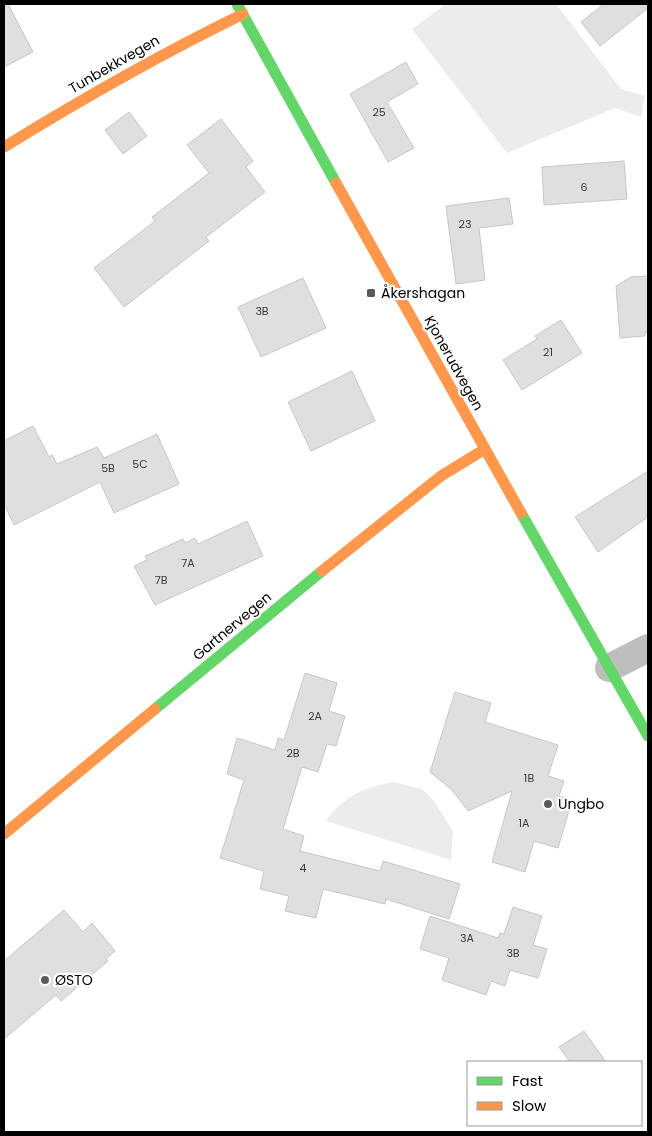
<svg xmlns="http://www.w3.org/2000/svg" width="652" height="1136" viewBox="0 0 652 1136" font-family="Poppins,sans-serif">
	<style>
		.green { fill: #ececec }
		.building { fill: #dfdfdf; stroke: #c7c7c7 }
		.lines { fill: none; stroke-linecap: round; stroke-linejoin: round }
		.street { stroke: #bebebe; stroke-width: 28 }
		.fast { stroke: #63d668; stroke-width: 11 }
		.slow { stroke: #ff974d; stroke-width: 11 }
		.poi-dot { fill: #595959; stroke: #fff; stroke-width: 2 }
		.labels { text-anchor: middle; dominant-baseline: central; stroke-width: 4.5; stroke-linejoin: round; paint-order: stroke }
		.number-label { font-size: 11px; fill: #383838 }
		.street-label { font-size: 14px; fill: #000; stroke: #fff }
		.poi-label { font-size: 14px; fill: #000; stroke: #fff; text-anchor: start }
	</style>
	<rect width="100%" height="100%" fill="#fff"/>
	<g class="green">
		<polygon points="446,4 556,4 621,89 645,96 641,117 615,108 507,153 412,29"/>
		<path d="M394,782L422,789L434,801L453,831L451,860L326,821C343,796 365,787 394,782Z"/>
	</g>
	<g class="building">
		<polygon points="4,4 8,4 33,52 4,67"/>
		<polygon points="604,4 648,4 648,8 600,46 581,22"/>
		<polygon points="406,62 418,84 387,102 414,148 388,162 350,94"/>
		<polygon points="129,112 147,136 123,154 105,130"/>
		<polygon points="221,119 253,161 246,167 265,192 206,237 209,241 124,307 94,268 155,221 152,217 209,173 187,145"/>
		<polygon points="624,161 627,199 544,205 542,167"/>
		<polygon points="509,198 513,224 479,228 485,280 456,284 446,206"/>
		<polygon points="648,276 648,333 645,333 645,336 620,338 616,286 631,277"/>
		<polygon points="303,278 326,328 261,357 238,307"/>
		<polygon points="561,320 582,353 522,390 503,360 537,339 535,336"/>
		<polygon points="352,371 375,421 311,451 288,402"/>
		<polygon points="33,426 49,457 52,455 57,464 97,447 104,458 157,434 179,484 114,513 100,482 14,525 4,504 4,441"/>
		<polygon points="648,471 648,517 598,552 575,517"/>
		<polygon points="247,521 263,556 155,605 134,566 147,560 145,556 183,539 185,543 195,538 198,544"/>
		<polygon points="305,673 337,683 329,711 345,716 336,746 327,744 318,772 302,767 283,829 304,836 300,851 380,871 383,861 460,884 449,919 386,899 385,904 323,889 316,918 285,911 289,896 260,889 264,871 220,858 244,780 227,774 237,738 275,750 278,738 284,740"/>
		<polygon points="455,692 491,703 485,722 558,745 548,776 564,781 559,796 572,800 558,848 534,841 525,872 492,862 512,791 468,811 452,790 430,772"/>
		<polygon points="513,907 542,916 533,945 547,949 538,978 510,970 505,986 491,981 486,995 442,980 449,958 420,949 430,916 498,938 500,933 504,934"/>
		<polygon points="64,910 83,932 92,923 115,951 106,959 108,961 61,1001 56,995 4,1039 4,961"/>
		<polygon points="584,1031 606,1062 570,1062 559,1047"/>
	</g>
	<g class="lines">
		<polyline class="street" points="609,668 648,648"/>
		<g class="fast">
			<polyline points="237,4 336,183"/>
			<polyline points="521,513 648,736"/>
			<polyline points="155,709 322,571"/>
		</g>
		<g class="slow">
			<path d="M4,147C82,99 161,54 243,14"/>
			<polyline points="336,183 521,513"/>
			<polyline points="322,571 441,476 485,449"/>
			<polyline points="4,834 155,709"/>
		</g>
	</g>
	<g class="poi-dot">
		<rect x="366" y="288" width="10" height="10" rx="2.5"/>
		<circle cx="548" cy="804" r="5"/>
		<circle cx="45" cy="980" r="5"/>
	</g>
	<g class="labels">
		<g class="number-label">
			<text x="379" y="112">25</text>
			<text x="584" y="187">6</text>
			<text x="465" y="224">23</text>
			<text x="262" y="311">3B</text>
			<text x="548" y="352">21</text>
			<text x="140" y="464">5C</text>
			<text x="108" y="468">5B</text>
			<text x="188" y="563">7A</text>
			<text x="161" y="580">7B</text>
			<text x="315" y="716">2A</text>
			<text x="293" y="753">2B</text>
			<text x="529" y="778">1B</text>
			<text x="524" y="823">1A</text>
			<text x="303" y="868">4</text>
			<text x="467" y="938">3A</text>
			<text x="513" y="953">3B</text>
		</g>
		<g class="street-label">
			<text transform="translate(114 64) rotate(-30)">Tunbekkvegen</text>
			<text transform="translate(454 363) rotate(61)">Kjonerudvegen</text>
			<text transform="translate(232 626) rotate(-40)">Gartnervegen</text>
		</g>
		<g class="poi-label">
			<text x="381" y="293">Åkershagan</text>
			<text x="558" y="804">Ungbo</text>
			<text x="55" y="980">ØSTO</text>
		</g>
	</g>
	<rect width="652" height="1136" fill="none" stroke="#000000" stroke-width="10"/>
	<rect x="467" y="1061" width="175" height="65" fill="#ffffff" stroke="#999999"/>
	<rect x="477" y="1077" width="25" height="8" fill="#63d668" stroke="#999999"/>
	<text x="512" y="1086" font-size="15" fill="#000000">Fast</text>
	<rect x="477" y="1102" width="25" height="8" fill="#ff974d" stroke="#999999"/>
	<text x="512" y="1111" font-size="15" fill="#000000">Slow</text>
</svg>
